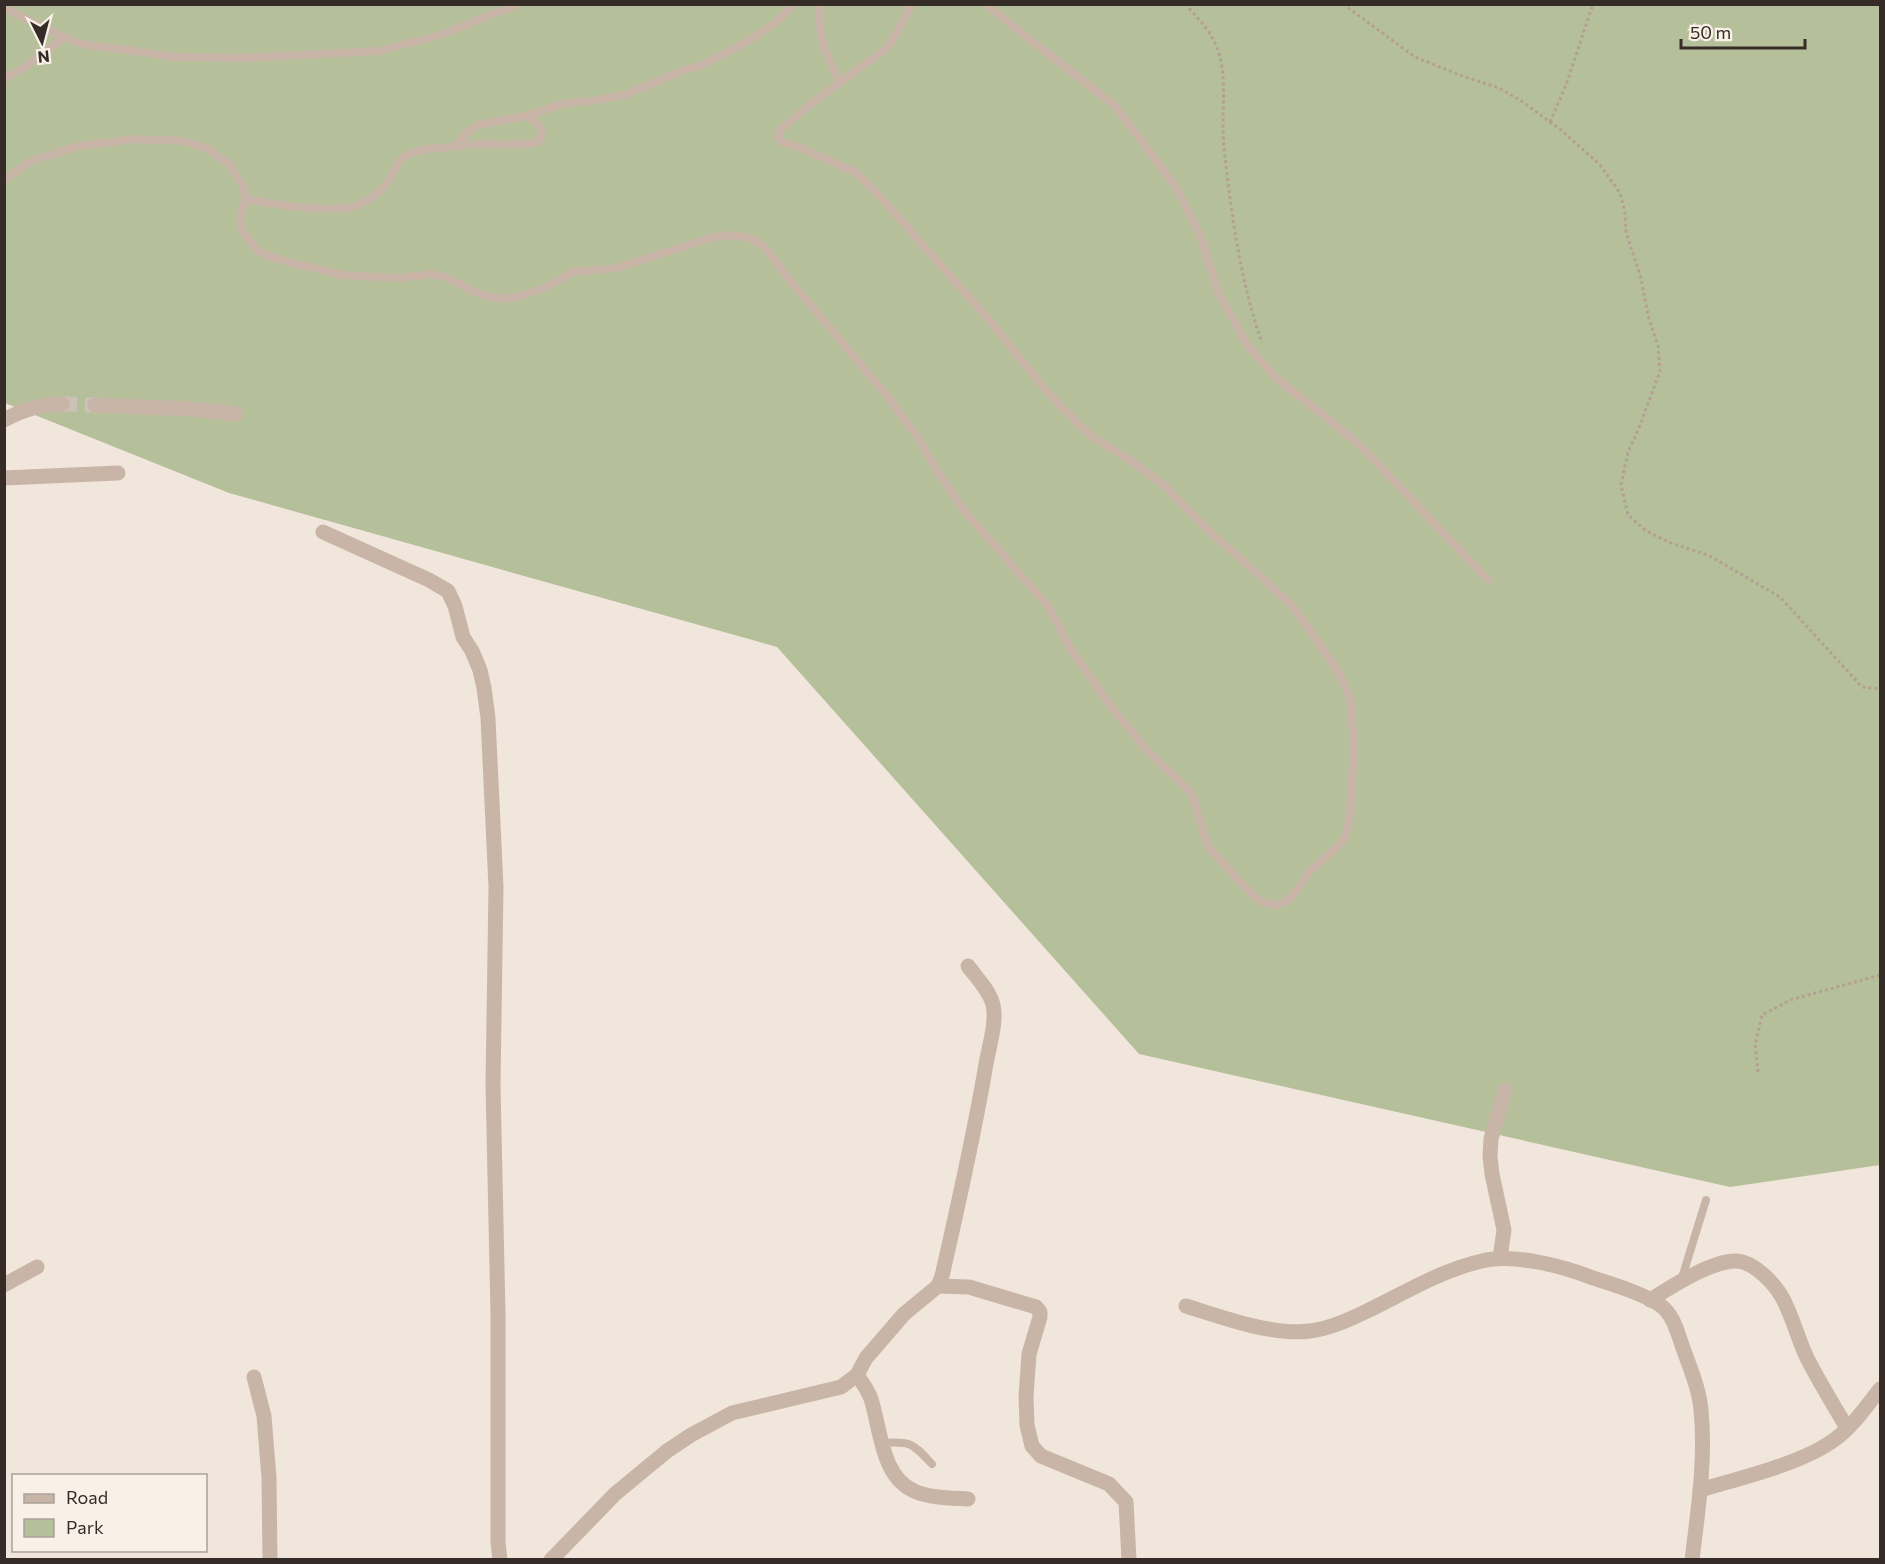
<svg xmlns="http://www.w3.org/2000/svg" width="1885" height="1564" viewBox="0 0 1885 1564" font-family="Commissioner,sans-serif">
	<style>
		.green { fill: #b5c09b }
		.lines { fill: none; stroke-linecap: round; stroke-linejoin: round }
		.street-tunnel { stroke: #cbc1b7; stroke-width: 15; stroke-dasharray: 15 8; stroke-linecap: butt }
		.path { stroke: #b49f91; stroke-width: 3; stroke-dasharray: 3 3; stroke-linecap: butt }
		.lane { stroke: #c9b5a7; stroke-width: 8 }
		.street { stroke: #c9b5a7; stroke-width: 15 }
	</style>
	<rect width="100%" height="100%" fill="#f1e6db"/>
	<polygon class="green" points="4,5 1880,5 1880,1165 1730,1187 1139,1054 777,647 229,493 5,403"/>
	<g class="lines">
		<polyline class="street-tunnel" points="62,404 95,405"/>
		<g class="path">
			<path d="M1185,4C1200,20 1214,34 1220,57C1227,86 1221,118 1224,148C1231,212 1240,279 1261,340"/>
			<polyline points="1343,4 1415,57 1465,77 1499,88 1523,102 1561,130 1600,165 1620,193 1625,212 1626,232 1641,278 1648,315 1658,346 1660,371 1639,428 1628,452 1621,485 1628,515 1646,531 1671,543 1708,555 1780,597 1862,687 1880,689"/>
			<polyline points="1550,122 1566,85 1593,4"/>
			<polyline points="1758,1072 1755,1045 1762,1015 1790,1000 1880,975"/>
		</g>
		<g class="lane">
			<path d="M821,4C816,34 827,57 840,83"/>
			<polyline points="985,4 1115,106 1176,187 1200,235 1218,292 1248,346 1276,378 1354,440 1377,463 1488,580"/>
			<polyline points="4,7 47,30 82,44 177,57 244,58 378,51 440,35 519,4"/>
			<polyline points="4,78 24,68 64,37"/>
			<path d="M457,146C483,141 510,147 537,143L542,136C542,125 536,121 526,116"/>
			<polyline points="4,180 29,162 78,146 137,139 183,141 207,148 230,165 243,186 246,199 240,216 242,231 258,251 277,259 342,275 400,278 430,274 446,277 475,292 494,298 513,298 542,289 573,272 616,268 710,238 730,235 750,238 764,246 793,284 888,397 919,439 937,471 966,513 1048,606 1073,653 1113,709 1144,747 1192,794 1208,847 1249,891 1262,902 1276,905 1287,901 1297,890 1310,871 1339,845 1345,837 1350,816 1354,745 1350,697 1338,671 1294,608 1258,574 1211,533 1165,486 1130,460 1091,436 1048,393 990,321 876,192 855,172 801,148 782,142 778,137 780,130 812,103 887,48 896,34 912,4"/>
			<path d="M246,199C273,204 335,215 360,204C368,200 377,194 383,188C393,178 394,162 407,155C422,148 441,148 457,146L465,134L478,125L526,116L562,104L597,100L624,95L684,70L700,66L748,41L775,23L795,4"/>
			<polyline points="1681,1281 1706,1200"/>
			<path d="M882,1443C912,1441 912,1443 932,1464"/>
		</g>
		<g class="street">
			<polyline points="95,405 192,409 236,414"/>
			<path d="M4,420C24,409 40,405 62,404"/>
			<polyline points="4,478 118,473"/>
			<polyline points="323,532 429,580 448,591 455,606 463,637 472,651 480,670 484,688 488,718 496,887 493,1084 498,1314 498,1542 500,1560"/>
			<polyline points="1500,1258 1504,1230 1492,1174 1490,1156 1491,1139 1505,1090"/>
			<polyline points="4,1285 37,1267"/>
			<polyline points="938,1286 969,1287 1036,1307 1040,1312 1040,1317 1029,1354 1026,1397 1027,1425 1032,1446 1041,1456 1109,1484 1126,1502 1129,1560"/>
			<path d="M1650,1300C1671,1287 1712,1260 1737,1261C1754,1262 1774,1283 1782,1297C1793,1317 1798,1340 1808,1360C1820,1383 1834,1406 1847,1428"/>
			<path d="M1186,1306C1221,1317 1273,1336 1310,1331C1329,1329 1348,1320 1365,1312C1403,1294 1441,1270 1482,1261C1513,1253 1563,1266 1593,1278C1614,1285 1642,1293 1660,1305C1673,1314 1677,1331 1682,1345C1689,1366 1699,1387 1701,1410C1706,1459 1698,1510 1692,1560"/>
			<path d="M857,1375C862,1382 868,1390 871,1399C881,1430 881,1476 914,1491C929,1498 951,1498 968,1499"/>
			<polyline points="254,1377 264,1416 269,1478 270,1560"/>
			<path d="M1700,1490C1740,1478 1801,1464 1834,1440C1852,1427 1867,1406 1880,1389"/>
			<path d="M551,1560L615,1494L667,1451L691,1435L732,1413L841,1387L857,1375L866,1358L904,1314L938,1286L942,1276C958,1206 974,1135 986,1064C989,1047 997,1021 993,1005C990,991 976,977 968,966"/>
		</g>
	</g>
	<rect width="1885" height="1564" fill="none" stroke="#352b27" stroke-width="12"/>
	<rect x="12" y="1474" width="195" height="78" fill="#f9f0e7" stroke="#aba19a" stroke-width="1.5"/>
	<rect x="24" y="1494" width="30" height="9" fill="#c9b5a7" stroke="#aba19a" stroke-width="1.5"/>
	<text x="66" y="1504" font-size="18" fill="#352b27">Road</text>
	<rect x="24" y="1519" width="30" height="18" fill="#b5c09b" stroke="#aba19a" stroke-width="1.5"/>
	<text x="66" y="1534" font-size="18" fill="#352b27">Park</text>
	<g transform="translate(42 42) rotate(174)" stroke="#f9f0e7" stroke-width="4.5" paint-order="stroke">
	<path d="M0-4.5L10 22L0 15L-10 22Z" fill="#352b27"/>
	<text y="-9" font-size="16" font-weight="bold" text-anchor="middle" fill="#352b27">N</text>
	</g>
	<path d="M1681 39v9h124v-9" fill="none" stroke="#352b27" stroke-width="3"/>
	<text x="1690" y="39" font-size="18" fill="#352b27" stroke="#f9f0e7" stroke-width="4.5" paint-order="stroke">50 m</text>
</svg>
